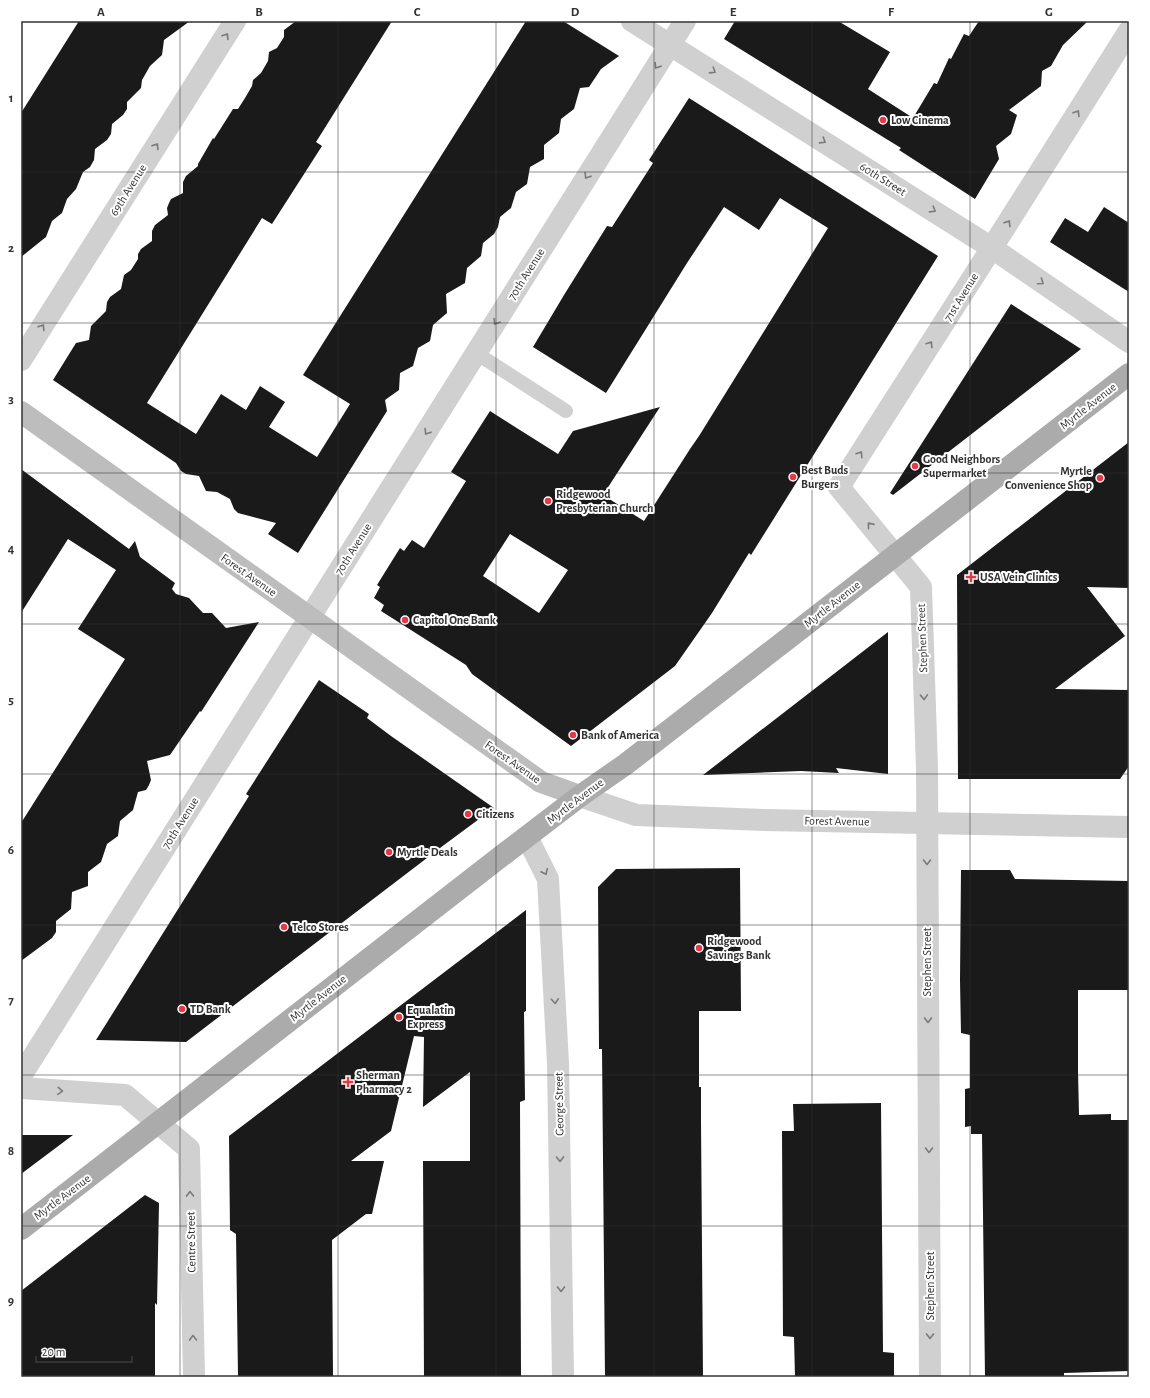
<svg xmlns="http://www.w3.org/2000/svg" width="1150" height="1398" viewBox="0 0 1150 1398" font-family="'Alegreya Sans',sans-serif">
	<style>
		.building { fill: #1a1a1a; fill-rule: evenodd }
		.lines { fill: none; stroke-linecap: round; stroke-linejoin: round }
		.lane { stroke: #d0d0d0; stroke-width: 14 }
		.street { stroke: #d0d0d0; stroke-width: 22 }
		.secondary { stroke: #bdbdbd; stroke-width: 22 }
		.primary { stroke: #ababab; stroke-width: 22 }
		.oneway { stroke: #7a7a7a }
		.grid { fill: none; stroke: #333; stroke-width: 1; stroke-opacity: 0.55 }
		.poi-dot { fill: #e63946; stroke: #fff; stroke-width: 1.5 }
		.labels { text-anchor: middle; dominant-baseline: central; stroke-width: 4; stroke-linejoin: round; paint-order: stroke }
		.poi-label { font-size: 12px; font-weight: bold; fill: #333; stroke: #fff; text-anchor: start }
		.street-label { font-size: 12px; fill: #333; stroke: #fff }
		.neatline { fill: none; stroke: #333; stroke-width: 1.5 }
		.grid-label { font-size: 13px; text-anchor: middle; font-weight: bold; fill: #333 }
	</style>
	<rect width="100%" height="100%" fill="#fff"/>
	<g class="building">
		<polygon points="79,21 190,21 164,40 162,55 150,66 142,80 141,88 127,102 127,109 123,115 112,124 111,134 107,140 95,149 94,160 90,167 83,172 76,189 67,199 62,213 52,221 46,237 21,257 21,113"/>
		<polygon points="296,21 392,21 316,142 322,146 272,224 262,218 147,403 196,434 221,394 246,410 260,386 285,402 269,427 317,457 350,404 303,375 526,21 563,21 619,56 601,69 589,87 580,88 574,109 561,119 559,133 544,145 544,159 530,167 527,184 516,192 511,208 500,217 498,227 494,234 483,243 481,256 467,268 465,283 446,294 447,313 433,325 430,341 418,348 413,366 400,373 399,390 385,400 387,411 298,553 268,534 276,523 238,513 234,509 230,499 217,492 206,491 199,476 186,474 181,471 176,463 53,380 76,343 89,340 91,326 106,311 107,302 110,297 121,289 124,275 131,270 138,259 138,254 141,249 152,241 152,231 155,225 168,215 167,208 169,203 171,199 183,193 183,182 186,176 198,166 198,164 213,138 214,139 233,109 238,109 245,98 252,86 253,80 261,73 268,61 269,52 277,48 284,37 284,30"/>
		<polygon points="735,21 838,21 890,52 868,89 913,118 934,83 937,84 949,58 951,59 964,34 969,36 979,21 1088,21 1063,45 1051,66 1042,71 1041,86 1009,110 1017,115 1011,134 996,146 999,159 975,199 899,150 901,148 724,39"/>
		<path d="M689,98L938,256L751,555L749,553L712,613L675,666L571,746L472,674L466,665L381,611L384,605L374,598L380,587L377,585L400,548L404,551L412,540L424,548L466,481L451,472L490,411L558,454L573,431L660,407L603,495L644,521L690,449L699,436L828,228L780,198L759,230L724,207L687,263L606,393L533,347L564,295L607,226L612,227L653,163L649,160ZM510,534L568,570L539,613L483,576Z"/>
		<polygon points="1104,207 1129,223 1129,292 1050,242 1065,218 1088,232"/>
		<polygon points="1011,304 1081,349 893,495 890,493"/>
		<polygon points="1129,442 1129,588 1087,587 1125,636 1055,689 1129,690 1129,766 1120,779 958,779 957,575"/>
		<polygon points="21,469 129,549 135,541 140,557 175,583 172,589 176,594 189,598 203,613 212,613 226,628 259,622 201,712 200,711 170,755 147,761 151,780 149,785 146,790 138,792 133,810 120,821 118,836 107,844 101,862 88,872 88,886 72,892 71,909 56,921 56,932 52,938 21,961 21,823 125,659 78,629 116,570 68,539 21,613"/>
		<polygon points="888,632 888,774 836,768 839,773 801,771 703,775"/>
		<polygon points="319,680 369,714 367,718 391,736 494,808 444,845 186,1042 96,1040 249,796 246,794"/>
		<polygon points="740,868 741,1011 699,1011 699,1087 701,1087 701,1122 703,1377 605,1377 602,1049 599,1049 598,887 616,869"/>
		<polygon points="961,870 1010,870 1015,879 1129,881 1129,990 1078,990 1078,1071 1079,1115 1111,1114 1111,1120 1129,1120 1129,1371 1064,1373 1064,1377 985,1377 982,1134 971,1134 971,1126 965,1127 965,1089 970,1088 970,1035 961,1033 960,980"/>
		<polygon points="526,910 526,1011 524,1012 525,1100 520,1102 521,1377 424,1377 423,1161 470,1161 470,1072 423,1107 424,1037 414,1036 391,1131 351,1161 384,1161 372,1214 366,1214 332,1240 333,1377 238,1377 236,1234 230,1230 229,1136"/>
		<polygon points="881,1103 883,1352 894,1353 894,1377 795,1377 794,1337 783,1336 782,1131 794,1131 793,1104"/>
		<polygon points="21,1135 73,1135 21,1174"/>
		<polygon points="145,1195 159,1203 157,1305 155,1303 155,1377 21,1377 21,1291"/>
	</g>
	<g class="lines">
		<polyline class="lane" points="476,353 566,411"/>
		<g class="street">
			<polyline points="632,21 992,248 1129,342"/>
			<polyline points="21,360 235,21"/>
			<polyline points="580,796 636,815 764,820 1129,827"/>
			<polyline points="527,837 548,879 558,1063 563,1377"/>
			<polyline points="21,1076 685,21"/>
			<polyline points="21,1088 125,1095 189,1149 194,1377"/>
			<polyline points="930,1377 927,768 921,587 839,487 1007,224 1129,31"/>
		</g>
		<polyline class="secondary" points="21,412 541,782 580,796"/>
		<polyline class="primary" points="21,1229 508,851 580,796 626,764 1129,374"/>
	</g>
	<defs><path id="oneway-chevron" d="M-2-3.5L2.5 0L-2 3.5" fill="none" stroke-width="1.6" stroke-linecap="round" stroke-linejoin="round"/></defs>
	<g class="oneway">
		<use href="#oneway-chevron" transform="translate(226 36) rotate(-58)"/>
		<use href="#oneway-chevron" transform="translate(657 66) rotate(122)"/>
		<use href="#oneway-chevron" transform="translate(713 71) rotate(32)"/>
		<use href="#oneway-chevron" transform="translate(1077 113) rotate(-58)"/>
		<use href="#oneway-chevron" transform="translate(823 141) rotate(32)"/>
		<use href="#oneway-chevron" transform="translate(156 146) rotate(-58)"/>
		<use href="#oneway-chevron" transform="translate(587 176) rotate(122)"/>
		<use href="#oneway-chevron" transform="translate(933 210) rotate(32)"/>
		<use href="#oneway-chevron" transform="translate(1008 223) rotate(-58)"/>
		<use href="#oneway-chevron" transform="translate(1041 282) rotate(35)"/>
		<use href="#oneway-chevron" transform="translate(496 322) rotate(122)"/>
		<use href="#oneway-chevron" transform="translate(42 327) rotate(-58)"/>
		<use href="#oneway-chevron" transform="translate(930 344) rotate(-57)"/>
		<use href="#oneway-chevron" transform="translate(427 432) rotate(122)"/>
		<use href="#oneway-chevron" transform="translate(860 454) rotate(-57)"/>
		<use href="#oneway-chevron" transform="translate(870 525) rotate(-129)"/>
		<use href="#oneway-chevron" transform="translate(924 697) rotate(88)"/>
		<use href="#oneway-chevron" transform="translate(927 862) rotate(90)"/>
		<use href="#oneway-chevron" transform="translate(545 872) rotate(64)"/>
		<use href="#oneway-chevron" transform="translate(555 1001) rotate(87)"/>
		<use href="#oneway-chevron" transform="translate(928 1020) rotate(90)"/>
		<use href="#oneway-chevron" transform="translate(60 1091) rotate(4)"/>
		<use href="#oneway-chevron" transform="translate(929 1150) rotate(90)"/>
		<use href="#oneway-chevron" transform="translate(560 1159) rotate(89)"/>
		<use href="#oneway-chevron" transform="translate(190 1194) rotate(-91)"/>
		<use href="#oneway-chevron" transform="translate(561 1289) rotate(89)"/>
		<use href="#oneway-chevron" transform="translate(930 1336) rotate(90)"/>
		<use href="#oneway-chevron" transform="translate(193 1338) rotate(-91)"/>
	</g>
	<path class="grid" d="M180,21V1377M338,21V1377M496,21V1377M654,21V1377M812,21V1377M970,21V1377M21,172H1129M21,323H1129M21,473H1129M21,624H1129M21,774H1129M21,925H1129M21,1075H1129M21,1226H1129"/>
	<g class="poi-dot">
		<circle cx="883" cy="120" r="4"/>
		<circle cx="915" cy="466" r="4"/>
		<circle cx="793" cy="477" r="4"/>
		<circle cx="1100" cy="478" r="4"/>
		<circle cx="548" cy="501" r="4"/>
		<path d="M969 571h4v4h4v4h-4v4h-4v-4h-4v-4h4z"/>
		<circle cx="405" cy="620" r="4"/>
		<circle cx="573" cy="735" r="4"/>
		<circle cx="468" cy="814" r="4"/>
		<circle cx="389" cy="852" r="4"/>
		<circle cx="284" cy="927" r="4"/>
		<circle cx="699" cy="948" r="4"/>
		<circle cx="182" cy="1009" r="4"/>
		<circle cx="399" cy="1017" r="4"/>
		<path d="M346 1076h4v4h4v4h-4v4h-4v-4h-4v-4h4z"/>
	</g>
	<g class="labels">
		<g class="poi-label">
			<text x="891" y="120">Low Cinema</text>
			<text x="923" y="459">Good Neighbors<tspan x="923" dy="14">Supermarket</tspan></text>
			<text x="801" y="470">Best Buds<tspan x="801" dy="14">Burgers</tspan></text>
			<text x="1092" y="471" text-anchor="end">Myrtle<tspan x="1092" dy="14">Convenience Shop</tspan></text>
			<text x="556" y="494">Ridgewood<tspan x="556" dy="14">Presbyterian Church</tspan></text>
			<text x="980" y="577">USA Vein Clinics</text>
			<text x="413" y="620">Capitol One Bank</text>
			<text x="581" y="735">Bank of America</text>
			<text x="476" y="814">Citizens</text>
			<text x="397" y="852">Myrtle Deals</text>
			<text x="292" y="927">Telco Stores</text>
			<text x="707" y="941">Ridgewood<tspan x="707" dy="14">Savings Bank</tspan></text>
			<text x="190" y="1009">TD Bank</text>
			<text x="407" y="1010">Equalatin<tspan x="407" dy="14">Express</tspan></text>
			<text x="356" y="1075">Sherman<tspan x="356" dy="14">Pharmacy 2</tspan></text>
		</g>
		<g class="street-label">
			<text transform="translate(883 179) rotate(32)">60th Street</text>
			<text transform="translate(128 190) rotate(-58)">69th Avenue</text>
			<text transform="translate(526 274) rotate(-58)">70th Avenue</text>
			<text transform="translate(961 297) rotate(-58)">71st Avenue</text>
			<text transform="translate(1088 406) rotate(-38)">Myrtle Avenue</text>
			<text transform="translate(353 549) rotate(-58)">70th Avenue</text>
			<text transform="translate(249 575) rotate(35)">Forest Avenue</text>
			<text transform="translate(832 604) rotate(-38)">Myrtle Avenue</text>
			<text transform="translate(922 638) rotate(-92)">Stephen Street</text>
			<text transform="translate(513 762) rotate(35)">Forest Avenue</text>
			<text transform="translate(575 801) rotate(-37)">Myrtle Avenue</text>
			<text transform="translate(837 821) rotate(1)">Forest Avenue</text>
			<text transform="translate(180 823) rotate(-58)">70th Avenue</text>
			<text transform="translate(927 962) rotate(-90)">Stephen Street</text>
			<text transform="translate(318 998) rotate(-38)">Myrtle Avenue</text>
			<text transform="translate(559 1104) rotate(-91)">George Street</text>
			<text transform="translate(62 1197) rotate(-37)">Myrtle Avenue</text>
			<text transform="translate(191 1242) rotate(-91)">Centre Street</text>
			<text transform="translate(930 1286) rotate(-90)">Stephen Street</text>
		</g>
	</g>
	<rect width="1150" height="1398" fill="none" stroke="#ffffff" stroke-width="44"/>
	<path d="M36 1356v6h96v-6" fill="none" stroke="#333333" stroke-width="2"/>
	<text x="42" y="1356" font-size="12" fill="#333333" stroke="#ffffff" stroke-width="3" paint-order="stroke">20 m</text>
	<rect x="22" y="22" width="1106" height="1354" class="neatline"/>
	<g class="grid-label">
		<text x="101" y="16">A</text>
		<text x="259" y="16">B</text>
		<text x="417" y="16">C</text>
		<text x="575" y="16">D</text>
		<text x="733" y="16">E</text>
		<text x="891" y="16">F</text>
		<text x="1049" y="16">G</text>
		<text x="11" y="102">1</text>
		<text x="11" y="252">2</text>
		<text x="11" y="403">3</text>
		<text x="11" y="553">4</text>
		<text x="11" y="704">5</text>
		<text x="11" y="854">6</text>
		<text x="11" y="1004">7</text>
		<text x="11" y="1155">8</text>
		<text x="11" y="1305">9</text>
	</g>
</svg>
